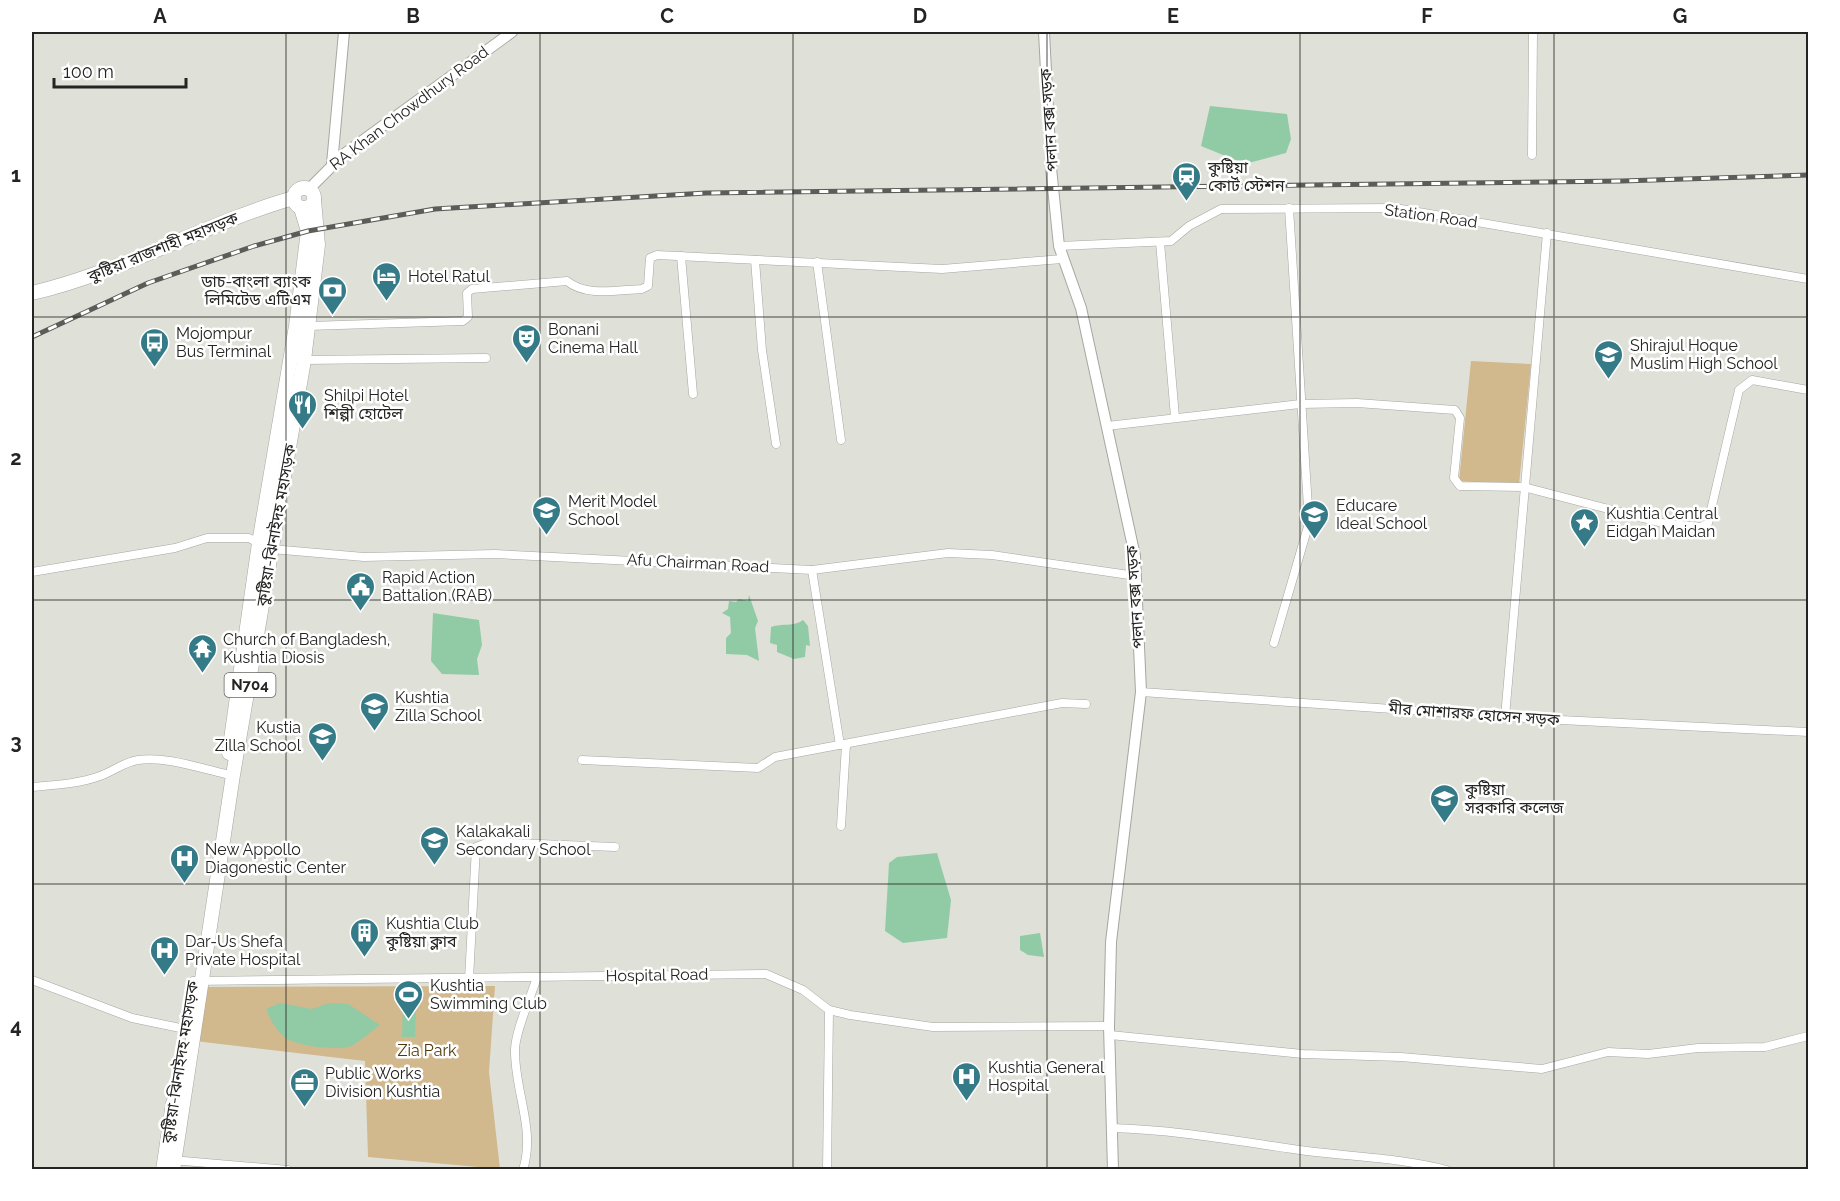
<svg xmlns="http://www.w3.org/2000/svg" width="1840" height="1201" viewBox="0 0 1840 1201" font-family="Raleway,'Noto Sans Bengali',sans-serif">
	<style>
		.green { fill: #d1b88d }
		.water { fill: #91cba5 }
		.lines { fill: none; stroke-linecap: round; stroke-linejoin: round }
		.street-casing { stroke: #a5a7a0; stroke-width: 9 }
		.secondary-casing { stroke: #a5a7a0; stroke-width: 12 }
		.highway-casing { stroke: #a5a7a0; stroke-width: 15 }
		.street { stroke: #fff; stroke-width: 8 }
		.secondary { stroke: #fff; stroke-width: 10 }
		.highway { stroke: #fff; stroke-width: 14 }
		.rail-casing { stroke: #5c5c58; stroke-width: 5 }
		.rail { stroke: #fff; stroke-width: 3; stroke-dasharray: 9; stroke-linecap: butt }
		.grid { fill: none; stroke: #242422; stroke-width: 1.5; stroke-opacity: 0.55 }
		.labels { text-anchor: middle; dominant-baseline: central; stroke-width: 5; stroke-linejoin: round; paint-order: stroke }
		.shield { fill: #fff; stroke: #666664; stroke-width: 1.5 }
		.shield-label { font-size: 15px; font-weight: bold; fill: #242422 }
		.street-label { font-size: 16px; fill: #242422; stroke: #fff }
		.poi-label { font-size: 16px; fill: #242422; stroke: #fff; text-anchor: start }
		.park-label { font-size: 16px; fill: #4e390c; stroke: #fff }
		.neatline { fill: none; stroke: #242422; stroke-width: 2 }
		.grid-label { font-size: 20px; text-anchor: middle; font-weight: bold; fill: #242422 }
	</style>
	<rect width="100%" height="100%" fill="#dfe1d9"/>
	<g class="green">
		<polygon points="1471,361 1531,364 1519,485 1459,481"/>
		<polygon points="495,986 489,1072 500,1169 368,1157 365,1061 195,1041 205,987"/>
	</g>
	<g class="water">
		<polygon points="1210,106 1287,114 1291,139 1286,153 1245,164 1201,146"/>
		<polygon points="749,595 758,621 755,628 759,661 747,655 726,654 726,638 731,633 730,617 722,613 728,609 729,601 736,602 739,599 748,601"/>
		<polygon points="433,613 479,620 482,645 477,659 479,675 442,674 431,661"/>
		<path d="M803,620L808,626L810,646L806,645L805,657L794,659L777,652V645L770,643L771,627C782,623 794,627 803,620Z"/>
		<polygon points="937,853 951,900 947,938 903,943 885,931 889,863 897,857"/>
		<polygon points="1040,933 1044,957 1028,955 1020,950 1020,936"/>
		<polygon points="403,1002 416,1002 415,1037 402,1037"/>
		<path d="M280,1003L312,1009L329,1003L348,1004L380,1025C371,1031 362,1040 353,1045C340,1052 295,1046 284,1037C275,1029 270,1019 266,1009Z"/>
	</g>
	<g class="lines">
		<defs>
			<g id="street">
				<polyline points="1532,155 1533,32"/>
				<polyline points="1160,242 1175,417"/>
				<polyline points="1059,246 1171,241 1189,226 1221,209 1395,208 1808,279"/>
				<polyline points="681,256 693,394"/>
				<polyline points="755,260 762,350 776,444"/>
				<polyline points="817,262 841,440"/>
				<path d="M309,326L463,321L468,317L467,293L472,289L567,281C586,297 617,290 642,289L648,286L650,258L657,255L942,269L1062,259"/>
				<polyline points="304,360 486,358"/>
				<polyline points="1107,426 1300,404 1357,403 1455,410 1460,418 1454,478 1460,486 1524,487 1662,523 1701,527 1708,523 1739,390 1752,380 1808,390"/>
				<polyline points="271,549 364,557 495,554 812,570 948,553 992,555 1136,576"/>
				<polyline points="812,570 840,745"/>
				<polyline points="32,572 175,548 207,538 249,538 260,544"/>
				<polyline points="1274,643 1309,523 1289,208"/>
				<polyline points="1141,692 1540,719 1808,732"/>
				<polyline points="1505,717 1547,233"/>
				<polyline points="582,760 758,768 775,757 1062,703 1086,704"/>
				<path d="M32,787C55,785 78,784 100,776C114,771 124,762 138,760C166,756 199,768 226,774"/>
				<polyline points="841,826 846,745"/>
				<polyline points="469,979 476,847 489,842 615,847"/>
				<polyline points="32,980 132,1018 185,1029"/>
				<polyline points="193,981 766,974 803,990 829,1010 850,1015 933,1027 1109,1026"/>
				<polyline points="1110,1035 1303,1054 1401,1057 1542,1069 1608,1052 1648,1054 1698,1048 1765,1047 1808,1036"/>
				<path d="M1112,1128C1180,1130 1241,1142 1307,1151C1354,1157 1402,1158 1447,1170"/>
				<polyline points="172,1160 288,1170"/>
				<path d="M523,1170C536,1129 514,1090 515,1049C516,1029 531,997 537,977"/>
				<polyline points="827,1170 829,1010"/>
			</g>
			<g id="secondary">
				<polyline points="1044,32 1051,168 1059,246 1081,308 1135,556 1141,692 1111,942 1109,1026 1113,1170"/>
				<polyline points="332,164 344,32"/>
				<polyline points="309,189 344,154 512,32"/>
			</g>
			<g id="highway">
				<circle cx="304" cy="198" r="10"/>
				<path d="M32,293C122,272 204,224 293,198"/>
				<polyline points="229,753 259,543 296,326 308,231 301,208"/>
				<polyline points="163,1170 173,1103"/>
				<polyline points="173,1170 233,775 304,360 318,245 314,200"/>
			</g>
		</defs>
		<use href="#street" class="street-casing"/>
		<use href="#secondary" class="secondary-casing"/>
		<use href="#highway" class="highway-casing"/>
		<use href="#street" class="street"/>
		<use href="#secondary" class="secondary"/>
		<use href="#highway" class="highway"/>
		<defs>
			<polyline id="rail" points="32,337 148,283 254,246 308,231 435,209 706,193 1622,181 1808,175"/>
		</defs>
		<use href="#rail" class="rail-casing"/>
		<use href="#rail" class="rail"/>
	</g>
	<path class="grid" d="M286,32V1170M540,32V1170M793,32V1170M1047,32V1170M1300,32V1170M1554,32V1170M32,317H1808M32,600H1808M32,884H1808"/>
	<defs>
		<symbol id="station-pin" viewBox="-11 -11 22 30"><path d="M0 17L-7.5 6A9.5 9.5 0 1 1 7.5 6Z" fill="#357b87" stroke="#fff"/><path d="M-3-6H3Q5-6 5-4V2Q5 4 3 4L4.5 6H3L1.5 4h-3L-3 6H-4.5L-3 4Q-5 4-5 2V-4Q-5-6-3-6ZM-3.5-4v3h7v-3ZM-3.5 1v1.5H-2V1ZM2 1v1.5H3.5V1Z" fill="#fff"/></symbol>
		<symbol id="hotel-pin" viewBox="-11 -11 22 30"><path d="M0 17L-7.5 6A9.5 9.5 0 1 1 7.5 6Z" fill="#357b87" stroke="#fff"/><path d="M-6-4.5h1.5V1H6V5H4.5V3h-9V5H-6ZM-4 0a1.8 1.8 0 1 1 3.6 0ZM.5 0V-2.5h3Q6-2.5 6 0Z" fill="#fff"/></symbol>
		<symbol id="bank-pin" viewBox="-11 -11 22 30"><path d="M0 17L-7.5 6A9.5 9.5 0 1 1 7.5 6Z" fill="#357b87" stroke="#fff"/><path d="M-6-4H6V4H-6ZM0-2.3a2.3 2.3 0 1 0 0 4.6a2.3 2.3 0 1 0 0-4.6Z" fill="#fff"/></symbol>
		<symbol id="theatre-pin" viewBox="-11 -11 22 30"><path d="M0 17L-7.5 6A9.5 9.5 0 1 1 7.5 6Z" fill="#357b87" stroke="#fff"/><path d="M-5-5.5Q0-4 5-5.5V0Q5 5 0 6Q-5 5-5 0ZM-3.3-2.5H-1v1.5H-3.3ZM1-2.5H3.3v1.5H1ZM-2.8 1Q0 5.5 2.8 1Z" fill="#fff"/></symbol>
		<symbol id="bus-pin" viewBox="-11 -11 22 30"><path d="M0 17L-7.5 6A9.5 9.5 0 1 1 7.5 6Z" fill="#357b87" stroke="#fff"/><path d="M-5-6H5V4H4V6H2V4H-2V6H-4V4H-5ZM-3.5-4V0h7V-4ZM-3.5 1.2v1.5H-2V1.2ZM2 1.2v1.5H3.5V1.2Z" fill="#fff"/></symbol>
		<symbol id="school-pin" viewBox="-11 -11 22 30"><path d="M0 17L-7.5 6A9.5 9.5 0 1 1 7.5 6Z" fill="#357b87" stroke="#fff"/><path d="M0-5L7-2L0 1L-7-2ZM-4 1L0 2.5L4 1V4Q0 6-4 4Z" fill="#fff"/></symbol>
		<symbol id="restaurant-pin" viewBox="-11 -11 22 30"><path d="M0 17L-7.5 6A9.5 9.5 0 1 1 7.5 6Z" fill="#357b87" stroke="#fff"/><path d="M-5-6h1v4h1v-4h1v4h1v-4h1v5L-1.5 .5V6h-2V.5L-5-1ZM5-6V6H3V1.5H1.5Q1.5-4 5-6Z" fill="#fff"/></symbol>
		<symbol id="sight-pin" viewBox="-11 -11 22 30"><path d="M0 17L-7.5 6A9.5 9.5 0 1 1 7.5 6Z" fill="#357b87" stroke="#fff"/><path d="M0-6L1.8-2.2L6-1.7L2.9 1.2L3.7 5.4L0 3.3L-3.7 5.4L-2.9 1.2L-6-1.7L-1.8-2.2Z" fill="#fff"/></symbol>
		<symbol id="civic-pin" viewBox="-11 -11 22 30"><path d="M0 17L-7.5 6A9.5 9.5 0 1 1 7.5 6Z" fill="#357b87" stroke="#fff"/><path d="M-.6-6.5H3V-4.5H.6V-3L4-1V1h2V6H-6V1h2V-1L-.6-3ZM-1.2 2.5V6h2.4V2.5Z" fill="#fff"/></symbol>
		<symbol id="temple-pin" viewBox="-11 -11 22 30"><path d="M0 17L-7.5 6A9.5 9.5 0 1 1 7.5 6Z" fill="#357b87" stroke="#fff"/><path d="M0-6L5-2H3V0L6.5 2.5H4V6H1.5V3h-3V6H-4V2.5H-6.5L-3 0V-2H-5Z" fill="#fff"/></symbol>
		<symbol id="university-pin" viewBox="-11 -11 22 30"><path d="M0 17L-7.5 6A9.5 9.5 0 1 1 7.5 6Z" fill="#357b87" stroke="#fff"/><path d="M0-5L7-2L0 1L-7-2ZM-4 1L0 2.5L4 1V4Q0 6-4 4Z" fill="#fff"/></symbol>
		<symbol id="hospital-pin" viewBox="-11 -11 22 30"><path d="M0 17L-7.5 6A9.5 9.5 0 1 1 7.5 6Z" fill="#357b87" stroke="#fff"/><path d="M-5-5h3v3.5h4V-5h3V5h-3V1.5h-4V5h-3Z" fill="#fff"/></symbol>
		<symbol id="building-pin" viewBox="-11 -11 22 30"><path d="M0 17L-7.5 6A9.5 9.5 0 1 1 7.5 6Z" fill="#357b87" stroke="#fff"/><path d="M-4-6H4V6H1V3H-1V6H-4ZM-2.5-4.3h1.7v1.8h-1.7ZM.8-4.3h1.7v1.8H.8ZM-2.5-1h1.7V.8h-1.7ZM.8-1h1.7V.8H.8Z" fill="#fff"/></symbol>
		<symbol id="stadium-pin" viewBox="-11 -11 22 30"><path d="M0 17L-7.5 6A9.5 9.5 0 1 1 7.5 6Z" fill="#357b87" stroke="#fff"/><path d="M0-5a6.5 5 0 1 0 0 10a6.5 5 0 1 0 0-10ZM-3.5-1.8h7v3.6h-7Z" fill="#fff"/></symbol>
		<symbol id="office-pin" viewBox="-11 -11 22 30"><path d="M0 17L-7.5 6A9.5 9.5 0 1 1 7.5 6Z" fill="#357b87" stroke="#fff"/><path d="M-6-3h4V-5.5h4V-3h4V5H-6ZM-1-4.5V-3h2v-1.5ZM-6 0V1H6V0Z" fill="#fff"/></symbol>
	</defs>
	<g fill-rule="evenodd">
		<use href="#station-pin" x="1170" y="160" width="33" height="45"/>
		<use href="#hotel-pin" x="370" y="260" width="33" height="45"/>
		<use href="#bank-pin" x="316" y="274" width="33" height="45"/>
		<use href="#theatre-pin" x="510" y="322" width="33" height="45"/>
		<use href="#bus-pin" x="138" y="326" width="33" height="45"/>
		<use href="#school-pin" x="1592" y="338" width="33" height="45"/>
		<use href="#restaurant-pin" x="286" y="388" width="33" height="45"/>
		<use href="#school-pin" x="530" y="494" width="33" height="45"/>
		<use href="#school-pin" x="1298" y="498" width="33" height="45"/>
		<use href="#sight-pin" x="1568" y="506" width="33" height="45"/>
		<use href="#civic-pin" x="344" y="570" width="33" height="45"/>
		<use href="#temple-pin" x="186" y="632" width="33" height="45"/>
		<use href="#school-pin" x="358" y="690" width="33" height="45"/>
		<use href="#school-pin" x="306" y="720" width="33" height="45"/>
		<use href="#university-pin" x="1428" y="782" width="33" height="45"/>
		<use href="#school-pin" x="418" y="824" width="33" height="45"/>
		<use href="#hospital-pin" x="168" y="842" width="33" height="45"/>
		<use href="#building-pin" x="348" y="916" width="33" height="45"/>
		<use href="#hospital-pin" x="148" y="934" width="33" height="45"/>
		<use href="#stadium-pin" x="392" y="978" width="33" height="45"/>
		<use href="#hospital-pin" x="950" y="1060" width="33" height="45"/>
		<use href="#office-pin" x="288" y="1066" width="33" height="45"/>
	</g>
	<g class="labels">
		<rect class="shield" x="224.5" y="673" width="51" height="24" rx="4.5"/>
		<g class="shield-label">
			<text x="250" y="685">N704</text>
		</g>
		<g class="street-label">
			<text transform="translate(409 108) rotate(-37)">RA Khan Chowdhury Road</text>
			<text transform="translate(1049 120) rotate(-94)">পলান বক্স সড়ক</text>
			<text transform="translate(1431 216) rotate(8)">Station Road</text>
			<text transform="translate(163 247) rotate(-22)">কুষ্টিয়া রাজশাহী মহাসড়ক</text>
			<text transform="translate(276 525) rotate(-80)">কুষ্টিয়া-ঝিনাইদহ মহাসড়ক</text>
			<text transform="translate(698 563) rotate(3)">Afu Chairman Road</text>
			<text transform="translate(1135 597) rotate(-94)">পলান বক্স সড়ক</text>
			<text transform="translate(1474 714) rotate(4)">মীর মোশারফ হোসেন সড়ক</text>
			<text transform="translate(657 975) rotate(-1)">Hospital Road</text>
			<text transform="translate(180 1062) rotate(-81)">কুষ্টিয়া-ঝিনাইদহ মহাসড়ক</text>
		</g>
		<g class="poi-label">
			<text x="1208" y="167">কুষ্টিয়া<tspan x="1208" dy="18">কোর্ট স্টেশন</tspan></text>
			<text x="408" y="276">Hotel Ratul</text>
			<text x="311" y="281" text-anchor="end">ডাচ-বাংলা ব্যাংক<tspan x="311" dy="18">লিমিটেড এটিএম</tspan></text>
			<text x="548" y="329">Bonani<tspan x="548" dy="18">Cinema Hall</tspan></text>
			<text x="176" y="333">Mojompur<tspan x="176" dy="18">Bus Terminal</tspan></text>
			<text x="1630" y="345">Shirajul Hoque<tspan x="1630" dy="18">Muslim High School</tspan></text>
			<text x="324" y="395">Shilpi Hotel<tspan x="324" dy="18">শিল্পী হোটেল</tspan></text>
			<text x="568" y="501">Merit Model<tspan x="568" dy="18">School</tspan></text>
			<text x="1336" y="505">Educare<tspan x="1336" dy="18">Ideal School</tspan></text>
			<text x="1606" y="513">Kushtia Central<tspan x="1606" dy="18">Eidgah Maidan</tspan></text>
			<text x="382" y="577">Rapid Action<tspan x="382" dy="18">Battalion (RAB)</tspan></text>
			<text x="223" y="639">Church of Bangladesh,<tspan x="223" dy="18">Kushtia Diosis</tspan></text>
			<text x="395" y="697">Kushtia<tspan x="395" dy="18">Zilla School</tspan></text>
			<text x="301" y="727" text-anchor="end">Kustia<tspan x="301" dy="18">Zilla School</tspan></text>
			<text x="1465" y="789">কুষ্টিয়া<tspan x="1465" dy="18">সরকারি কলেজ</tspan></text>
			<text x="456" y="831">Kalakakali<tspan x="456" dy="18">Secondary School</tspan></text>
			<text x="205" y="849">New Appollo<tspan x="205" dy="18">Diagonestic Center</tspan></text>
			<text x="386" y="923">Kushtia Club<tspan x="386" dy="18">কুষ্টিয়া ক্লাব</tspan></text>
			<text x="185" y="941">Dar-Us Shefa<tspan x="185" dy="18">Private Hospital</tspan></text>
			<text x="430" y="985">Kushtia<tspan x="430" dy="18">Swimming Club</tspan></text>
			<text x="988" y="1067">Kushtia General<tspan x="988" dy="18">Hospital</tspan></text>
			<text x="325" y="1073">Public Works<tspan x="325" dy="18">Division Kushtia</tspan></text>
		</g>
		<g class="park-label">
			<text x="427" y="1050">Zia Park</text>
		</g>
	</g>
	<rect width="1840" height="1201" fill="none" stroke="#ffffff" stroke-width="66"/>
	<path d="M54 78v9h132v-9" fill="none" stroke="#242422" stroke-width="3"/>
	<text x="63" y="78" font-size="18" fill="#242422" stroke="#ffffff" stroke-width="4.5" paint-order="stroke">100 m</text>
	<rect x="33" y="33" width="1774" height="1135" class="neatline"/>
	<g class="grid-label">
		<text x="160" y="23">A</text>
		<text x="413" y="23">B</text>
		<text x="667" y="23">C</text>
		<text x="920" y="23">D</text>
		<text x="1173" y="23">E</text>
		<text x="1427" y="23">F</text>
		<text x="1680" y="23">G</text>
		<text x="16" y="182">1</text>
		<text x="16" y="465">2</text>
		<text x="16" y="749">3</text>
		<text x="16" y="1033">4</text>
	</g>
</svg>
